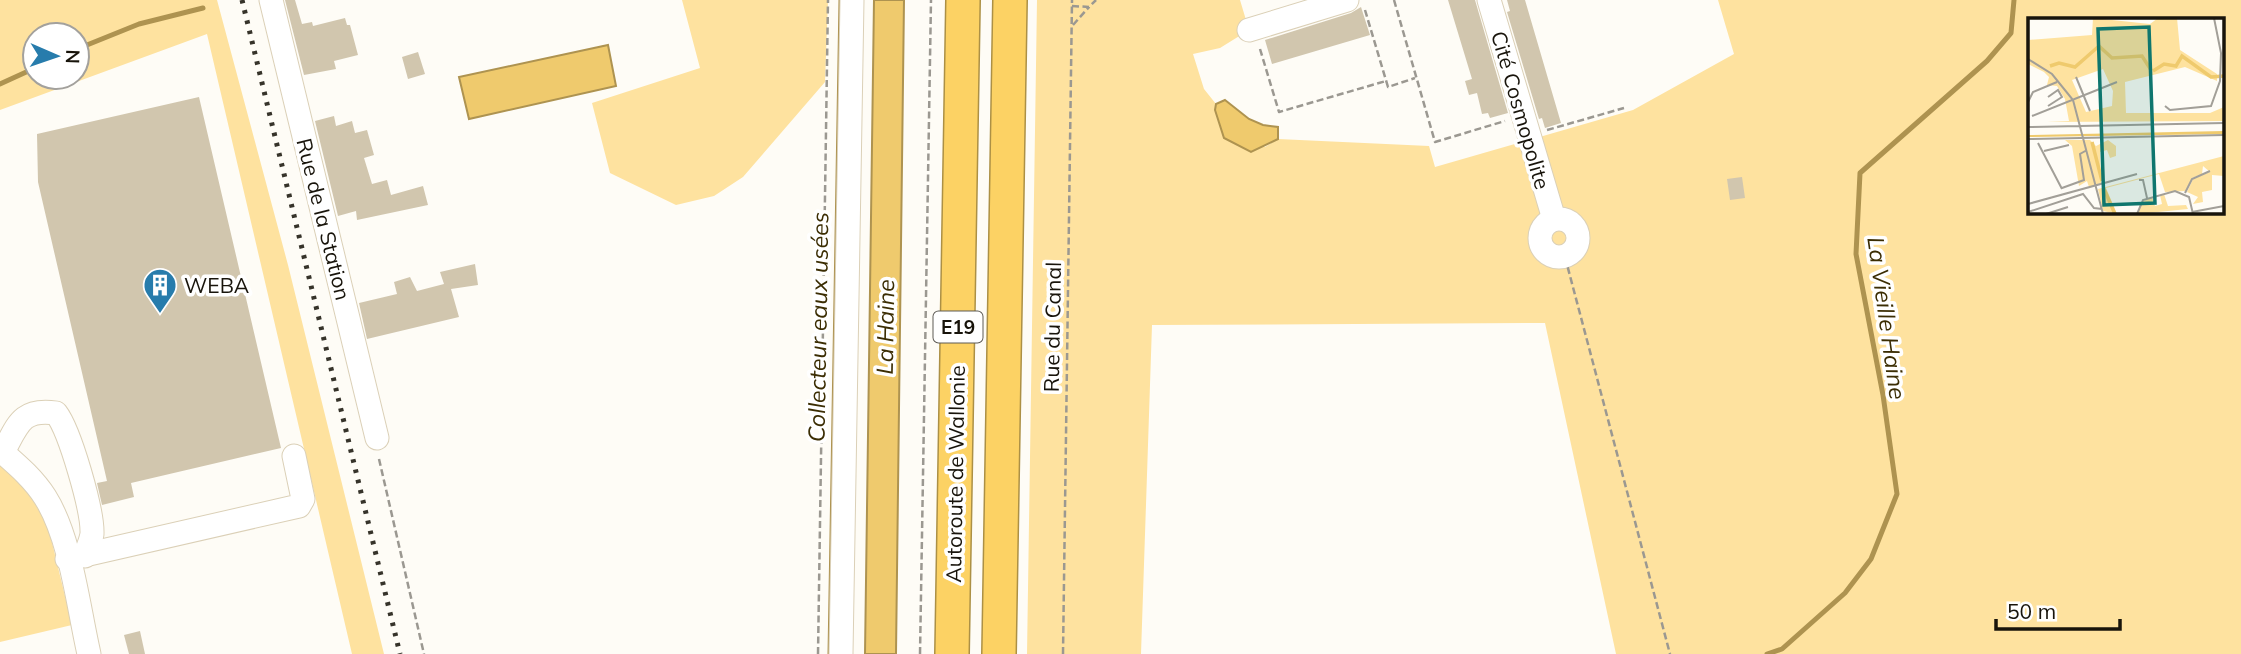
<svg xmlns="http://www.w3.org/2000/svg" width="2241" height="654" viewBox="0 0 2241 654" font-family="Mulish,sans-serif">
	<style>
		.green { fill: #fee29f; fill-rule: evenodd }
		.water { fill: #efca6d; stroke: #ae9350; stroke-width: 2 }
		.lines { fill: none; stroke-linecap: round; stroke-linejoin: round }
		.stream { stroke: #ae9350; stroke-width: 5 }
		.building { fill: #d1c6ae }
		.minor-casing { stroke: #dbd0b7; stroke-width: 25 }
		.highway-casing { stroke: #ac9045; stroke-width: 36 }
		.path { stroke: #9b9891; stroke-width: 2.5; stroke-dasharray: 7 3.5; stroke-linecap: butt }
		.minor { stroke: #fff; stroke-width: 23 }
		.highway { stroke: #fcd264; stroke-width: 33 }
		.rail { stroke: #36332a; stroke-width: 5; stroke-dasharray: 3.5 7; stroke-linecap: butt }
		.labels { text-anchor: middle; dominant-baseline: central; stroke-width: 7; stroke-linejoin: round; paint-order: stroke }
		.shield { fill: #fff; stroke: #5d5a54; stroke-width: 2 }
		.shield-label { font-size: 19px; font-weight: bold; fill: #18140b }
		.street-label { font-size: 21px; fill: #18140b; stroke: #fff }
		.poi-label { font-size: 21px; fill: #18140b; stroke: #fff; text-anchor: start }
		.water-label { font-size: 23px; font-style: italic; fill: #3b2d03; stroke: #fff }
		.inset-river { fill: none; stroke: #efca6d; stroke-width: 3.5 }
		.inset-road { fill: none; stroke: #a29f98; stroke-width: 2 }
		.view { fill: #0f766e; fill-opacity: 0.15; stroke: #0f766e; stroke-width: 3.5 }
		.inset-edge { fill: none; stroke: #18140b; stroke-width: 3.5 }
	</style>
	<rect width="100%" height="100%" fill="#fefcf6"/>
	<g class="green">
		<path d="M0,0H217L288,265L384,654H352L207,34L0,110ZM35,35H77V77H35Z"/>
		<polygon points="682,0 828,0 825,82 743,177 714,196 676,205 610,173 592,103 700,68"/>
		<path d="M1037,0H1240L1249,30L1220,48L1193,54L1204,89L1216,104L1217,119L1265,147L1278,139L1429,146L1435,167L1633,110L1734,54L1718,0H2241V654H1616L1545,323L1152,325L1141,654H1027ZM2029,19H2222V212H2029Z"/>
		<polygon points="0,463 28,491 48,526 72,625 0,642"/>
	</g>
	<g class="water">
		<polygon points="874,0 904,0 896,654 865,654"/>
		<polygon points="608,45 616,86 469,119 459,77"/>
		<polygon points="1225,100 1249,119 1263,125 1278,127 1278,139 1251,152 1224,138 1215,110 1216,104"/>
	</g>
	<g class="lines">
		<g class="stream">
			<polyline points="77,49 139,24 203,8"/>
			<polyline points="0,84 35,68"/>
			<polyline points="830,654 841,0"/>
			<polyline points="1767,654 1782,649 1845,593 1871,559 1897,494 1883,395 1856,254 1860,173 1987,61 2011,33 2014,0"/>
		</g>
	</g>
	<g class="building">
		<polygon points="285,0 295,0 302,24 312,22 313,26 345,18 347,25 350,25 358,55 334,61 336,69 304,75"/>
		<polygon points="1448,0 1475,0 1508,113 1490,118 1488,113 1482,114 1477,93 1469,95 1465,81 1472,79"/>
		<polygon points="1507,0 1525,0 1561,123 1545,128 1542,118 1539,119 1507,12 1510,11"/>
		<polygon points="1361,7 1370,35 1272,64 1265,40 1351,13"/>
		<polygon points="418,52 425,74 408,79 402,57"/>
		<polygon points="199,97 281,448 131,483 134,497 102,505 97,483 107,481 38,182 37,134"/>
		<polygon points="334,116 336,126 352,121 355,133 367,130 374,155 364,158 372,184 387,180 391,195 423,186 428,205 357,220 356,211 338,216 315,121"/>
		<polygon points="1742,177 1745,198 1730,200 1727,179"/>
		<polygon points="475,264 478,285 451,289 459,317 367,339 359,303 397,294 394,282 410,277 417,291 444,284 440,272"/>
		<polygon points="140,631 145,654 129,654 124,635"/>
	</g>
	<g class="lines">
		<defs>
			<g id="minor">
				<polyline points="271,0 377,438"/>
				<polyline points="1489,0 1554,219"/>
				<polyline points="1249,30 1347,0"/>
				<circle cx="1559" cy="238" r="19"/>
				<path d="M0,450C16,464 33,478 45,497C71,538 78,606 89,654"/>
				<path d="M3,452C18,425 21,408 56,413C70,431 93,511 92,534C91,541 87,549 85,556"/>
				<polyline points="67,559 299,506 303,499 294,456"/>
				<polyline points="841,654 852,0"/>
			</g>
			<g id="highway">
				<polyline points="952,654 963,0"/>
				<polyline points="999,654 1010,0"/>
			</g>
		</defs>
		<use href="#minor" class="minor-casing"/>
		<use href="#highway" class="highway-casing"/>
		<g class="path">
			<polyline points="1394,0 1435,142 1505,121"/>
			<polyline points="1072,6 1089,7 1096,0"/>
			<polyline points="1365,10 1388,87 1415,78"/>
			<polyline points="1073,25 1089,7"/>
			<polyline points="1260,49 1279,112 1386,81"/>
			<polyline points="1547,130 1624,108"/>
			<polyline points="1565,257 1670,654"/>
			<polyline points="379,459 424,654"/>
			<polyline points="818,654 828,0"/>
			<polyline points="920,654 931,0"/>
			<polyline points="1063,654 1072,0"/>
		</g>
		<use href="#minor" class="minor"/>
		<use href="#highway" class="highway"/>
		<polyline class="rail" points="242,0 400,654"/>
	</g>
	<defs>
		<symbol id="building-pin" viewBox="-11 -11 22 30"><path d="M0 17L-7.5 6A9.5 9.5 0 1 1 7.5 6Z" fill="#277cac" stroke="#fff"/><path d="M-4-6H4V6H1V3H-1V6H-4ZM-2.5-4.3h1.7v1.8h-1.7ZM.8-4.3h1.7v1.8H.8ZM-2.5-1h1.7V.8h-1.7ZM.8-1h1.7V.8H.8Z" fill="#fff"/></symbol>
	</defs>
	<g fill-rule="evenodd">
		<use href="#building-pin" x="141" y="266" width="38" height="52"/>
	</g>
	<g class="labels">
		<rect class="shield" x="933.5" y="311.5" width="49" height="31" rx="5"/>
		<g class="shield-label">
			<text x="958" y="327">E19</text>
		</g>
		<g class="street-label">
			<text transform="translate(1521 110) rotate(74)">Cité Cosmopolite</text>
			<text transform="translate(324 219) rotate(76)">Rue de la Station</text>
			<text transform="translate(1052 327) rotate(-89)">Rue du Canal</text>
			<text transform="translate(955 474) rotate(-89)">Autoroute de Wallonie</text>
		</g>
		<g class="poi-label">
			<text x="184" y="285">WEBA</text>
		</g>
		<g class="water-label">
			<text transform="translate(1887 318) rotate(82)">La Vieille Haine</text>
			<text transform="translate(818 327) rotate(-89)">Collecteur eaux usées</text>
			<text transform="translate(885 327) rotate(-89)">La Haine</text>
		</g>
	</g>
	<g transform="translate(2028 18)">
		<rect width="196" height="196" fill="#fefcf6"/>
		<path d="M65,0L122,6L130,0H149L152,32L189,56V63L157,49L97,64L98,95H182L196,89V103L19,104L41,103L37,81L29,68L19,67L21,59L16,54L0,46V22L64,17ZM75,51L85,73L84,88L58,94L44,62ZM37,122H62L68,128L80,122L88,128V138L82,140L79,132L72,134L73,165L61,169L59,163L51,168L44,128ZM196,138V158L184,157V172L174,174L175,184L165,186L170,179L159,174L165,161L182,154L175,148L174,156L164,160L157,173L137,174L131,156L78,170L89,196L75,193L70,171ZM136,176L140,188L158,187L160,191L110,196L112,185L124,179L127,188L134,186L132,177Z" fill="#fee29f" fill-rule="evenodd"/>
		<path d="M196,113V116L0,119V117Z" fill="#efca6d"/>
		<path class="inset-river" d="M22,48L31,45L47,49L71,28L84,40L114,38L123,52M125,53L136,46L148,48L154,38L183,59L196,58M64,124L74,163M76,171L87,196"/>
		<path class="inset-road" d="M0,41L24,56L45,82L75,196M48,59L62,93M20,79L30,72L34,79L20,88M0,84L5,74L29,64M137,88L142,92L183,88L192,63L193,35L186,0M4,98L89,64M0,109L196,105M0,121L196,117M10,125L34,171M16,133L41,127M111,162H115L119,180M34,170L56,162L52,136L59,132M157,175L164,161L182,153M0,186L109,156M0,194L55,176L66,190L74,191M164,194L196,188M18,196L40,189M109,196L115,182L147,173L161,179L165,196"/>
		<path class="view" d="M121,9L127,185L76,187L70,11Z"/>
		<rect width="196" height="196" class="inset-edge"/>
	</g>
	<g transform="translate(56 56) rotate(92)"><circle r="33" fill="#ffffff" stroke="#a3a19d" stroke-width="2"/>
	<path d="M0-5L12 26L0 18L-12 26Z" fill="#277cac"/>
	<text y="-10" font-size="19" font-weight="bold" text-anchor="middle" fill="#18140b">N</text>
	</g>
	<path d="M1996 619v10h124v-10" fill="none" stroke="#18140b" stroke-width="3.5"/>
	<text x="2007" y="619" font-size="21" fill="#18140b" stroke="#ffffff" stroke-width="5" paint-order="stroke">50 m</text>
</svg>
